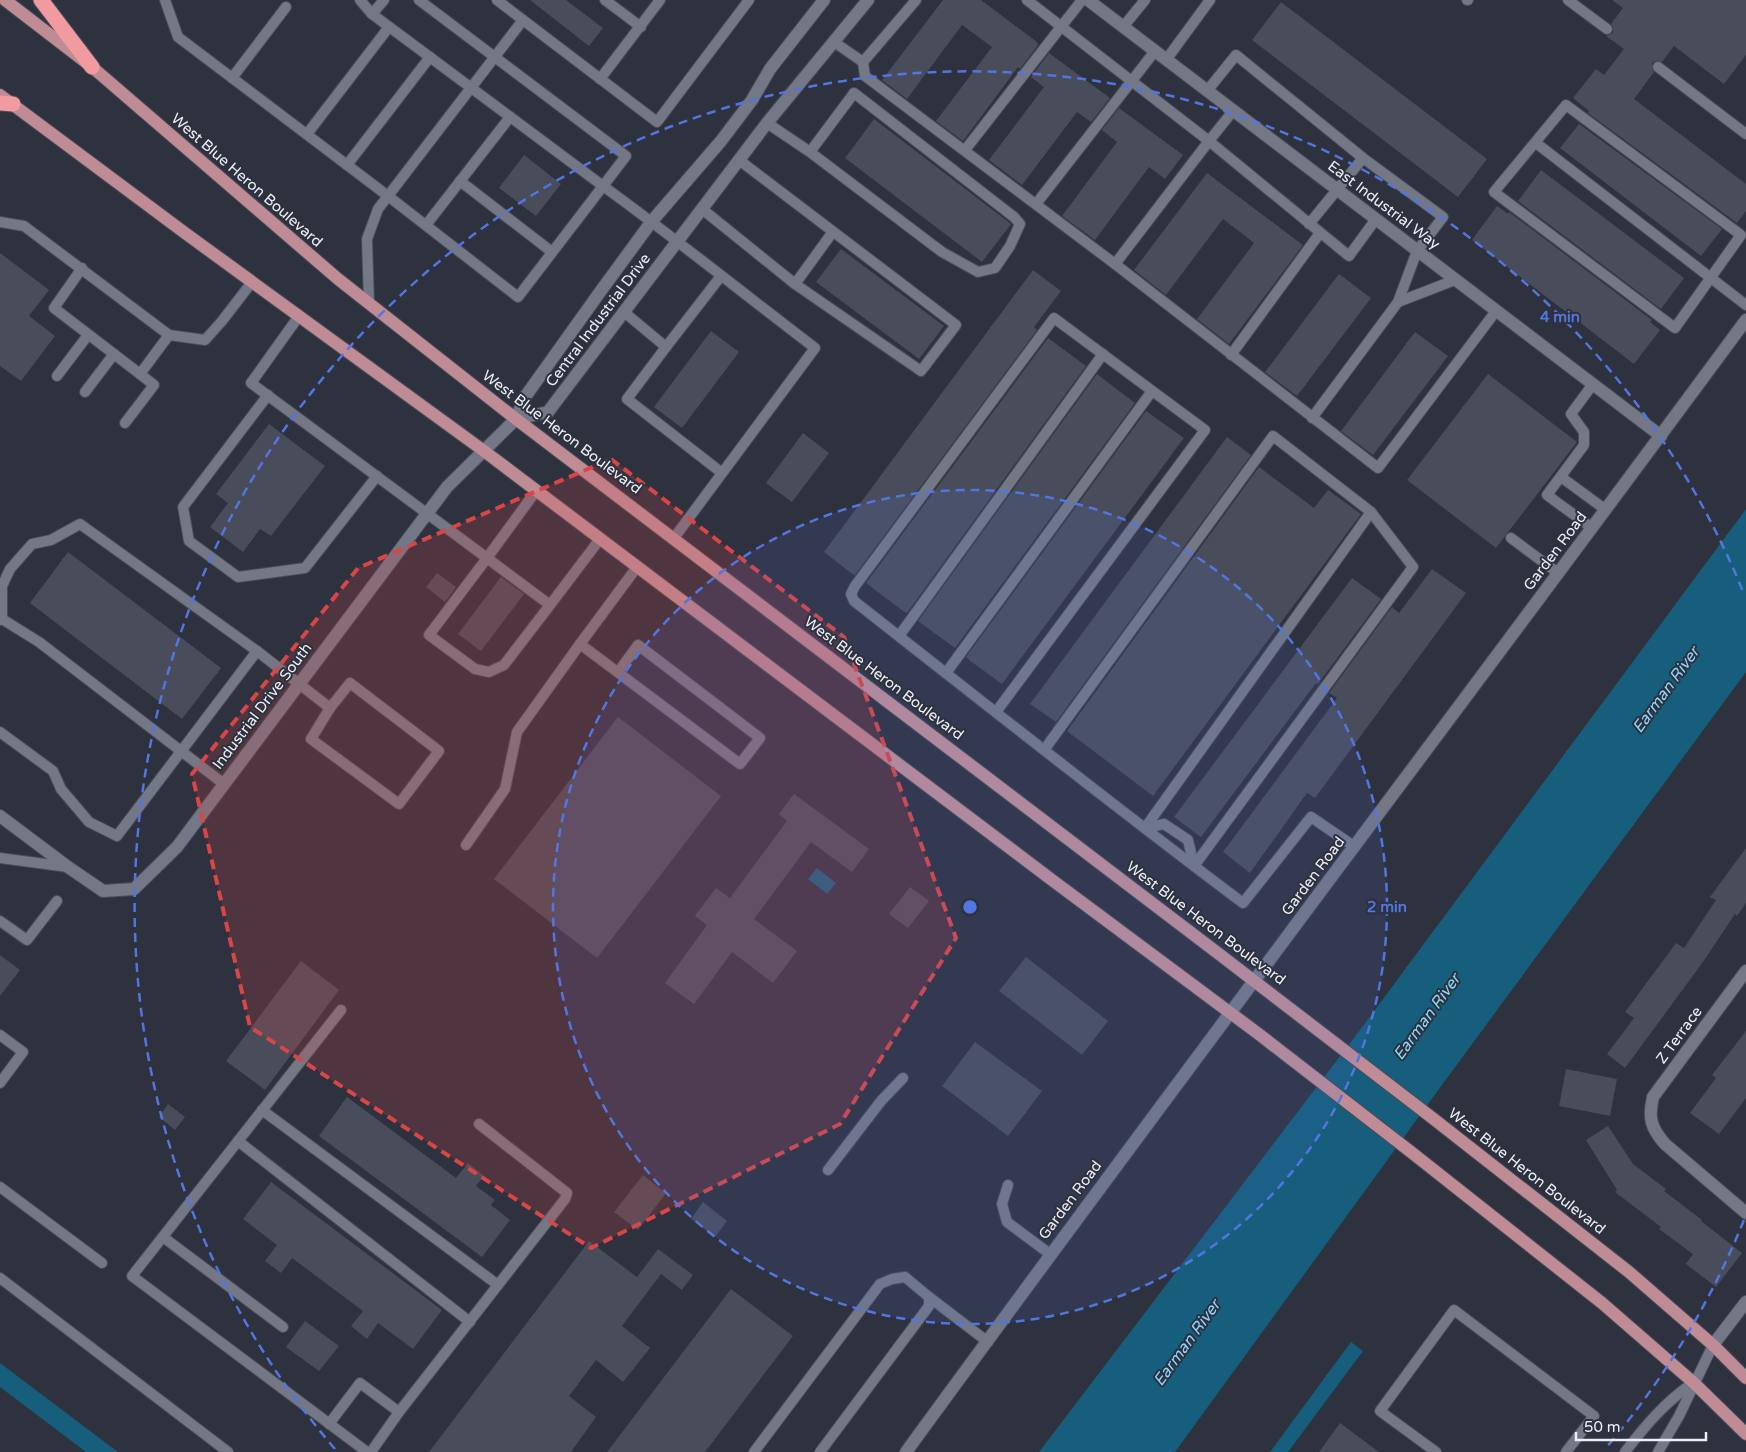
<svg xmlns="http://www.w3.org/2000/svg" width="1746" height="1452" viewBox="0 0 1746 1452" font-family="'Varela Round',sans-serif">
	<style>
		.water { fill: #165e7b }
		.building { fill: #494d5b }
		.lines { fill: none; stroke-linecap: round; stroke-linejoin: round }
		.service-casing { stroke: #4a4c58; stroke-width: 12 }
		.minor-casing { stroke: #4a4c58; stroke-width: 14 }
		.tertiary-casing { stroke: #4a4c58; stroke-width: 14 }
		.primary-casing { stroke: #4a4c58; stroke-width: 14 }
		.motorway-casing { stroke: #4a4c58; stroke-width: 17 }
		.service { stroke: #737786; stroke-width: 10 }
		.minor { stroke: #737786; stroke-width: 12 }
		.tertiary { stroke: #737786; stroke-width: 12 }
		.primary { stroke: #bf8c96; stroke-width: 12 }
		.motorway { stroke: #f19aa0; stroke-width: 15 }
		.marked { fill: #d94647; fill-opacity: 0.2; stroke: #d94647; stroke-width: 4; stroke-dasharray: 10 6; stroke-linejoin: round }
		.ring { fill: none; stroke: #5176e0; stroke-width: 2.5; stroke-dasharray: 9 6 }
		.labels { text-anchor: middle; dominant-baseline: central; stroke-width: 4; stroke-linejoin: round; paint-order: stroke }
		.street-label { font-size: 15px; fill: #edeff8; stroke: #2e313e }
		.water-label { font-size: 16px; font-style: italic; fill: #8cd6fb; stroke: #2e313e }
		.centre { fill: #5176e0; stroke: #2e313e; stroke-width: 2.5 }
		.ring-label { font-size: 15px; text-anchor: middle; font-weight: bold; fill: #5176e0; stroke: #2e313e; stroke-width: 4; stroke-linejoin: round; paint-order: stroke }
	</style>
	<rect width="100%" height="100%" fill="#2e313e"/>
	<g class="water">
		<polygon points="1746,509 1746,672 1439,1089 1175,1452 1039,1452 1360,1030"/>
		<polygon points="817,868 836,883 827,894 808,879"/>
		<polygon points="1351,1342 1363,1351 1288,1452 1270,1452"/>
		<polygon points="0,1363 118,1452 86,1452 0,1387"/>
	</g>
	<g class="building">
		<polygon points="530,0 566,0 603,28 589,46"/>
		<polygon points="943,0 981,0 1037,42 1038,45 1020,69 1018,67 963,141 936,121 992,47 962,25 907,99 882,80"/>
		<polygon points="1612,0 1746,0 1746,55 1724,84 1674,46 1662,62 1656,61 1652,63 1652,69 1654,72 1634,99 1746,184 1746,211 1737,223 1588,113 1589,111 1573,98 1596,69 1604,75 1624,49 1606,36 1613,33 1613,27 1611,24 1623,8"/>
		<polygon points="1281,2 1487,159 1458,197 1252,40"/>
		<polygon points="1049,53 1110,98 1091,122 1077,112 1022,185 989,160 1044,87 1031,77"/>
		<polygon points="1119,108 1183,155 1165,179 1149,167 1095,240 1062,216 1117,142 1102,130"/>
		<polygon points="874,119 1011,224 982,262 845,158"/>
		<polygon points="1579,124 1722,229 1701,256 1560,148"/>
		<polygon points="524,155 561,184 536,216 499,188"/>
		<polygon points="1541,170 1684,278 1661,309 1518,201"/>
		<polygon points="1207,173 1303,245 1229,344 1197,319 1254,243 1223,219 1166,295 1134,270"/>
		<polygon points="1497,206 1508,214 1509,212 1652,320 1650,322 1660,330 1634,364 1472,240"/>
		<polygon points="841,249 944,326 919,359 816,282"/>
		<polygon points="0,253 49,290 29,316 55,336 21,381 0,366"/>
		<polygon points="1033,270 1061,291 1034,327 1037,330 855,575 851,573 824,552"/>
		<polygon points="1339,274 1371,298 1297,396 1265,372"/>
		<polygon points="711,331 739,352 682,428 654,407"/>
		<polygon points="1415,332 1448,356 1373,455 1341,431"/>
		<polygon points="1048,338 1086,366 907,613 903,611 866,583"/>
		<polygon points="1097,374 1135,403 955,648 918,621"/>
		<polygon points="1488,374 1577,442 1496,548 1407,480"/>
		<polygon points="1146,411 1184,438 1002,684 969,660 969,659 966,657"/>
		<polygon points="269,424 325,466 271,536 260,529 243,552 210,527 228,503 216,494"/>
		<polygon points="803,433 829,453 792,502 766,483"/>
		<polygon points="1227,437 1251,455 1056,722 1030,704"/>
		<polygon points="1259,467 1314,508 1328,490 1361,514 1153,796 1067,731"/>
		<polygon points="68,552 221,668 182,719 30,603"/>
		<polygon points="1432,569 1466,593 1315,798 1307,793 1250,873 1223,852 1337,698 1329,693 1392,607 1399,613"/>
		<polygon points="437,573 456,587 445,602 426,587"/>
		<polygon points="501,577 524,594 481,651 458,634"/>
		<polygon points="1352,578 1381,599 1318,684 1316,683 1201,837 1174,817"/>
		<polygon points="618,717 721,796 597,958 494,879"/>
		<polygon points="794,794 869,849 852,872 811,842 754,919 797,951 773,983 732,952 694,1004 665,983 707,925 695,916 716,888 730,898 787,821 779,814"/>
		<polygon points="1746,848 1746,903 1737,916 1735,914 1703,962 1625,1068 1607,1054 1634,1018 1625,1012 1676,943 1684,948 1716,900 1710,897"/>
		<polygon points="910,887 929,901 908,928 889,914"/>
		<polygon points="0,955 20,970 0,996"/>
		<polygon points="1026,957 1108,1021 1082,1055 999,991"/>
		<polygon points="301,961 339,990 265,1090 226,1061"/>
		<polygon points="1746,1031 1746,1098 1719,1134 1690,1113 1716,1078 1712,1075"/>
		<polygon points="975,1042 1042,1091 1008,1136 942,1086"/>
		<polygon points="1566,1069 1617,1079 1610,1116 1559,1106"/>
		<polygon points="347,1097 456,1178 468,1163 484,1176 476,1186 495,1200 491,1205 510,1220 482,1257 319,1136"/>
		<polygon points="168,1104 185,1117 175,1130 159,1117"/>
		<polygon points="1608,1126 1633,1164 1666,1189 1664,1191 1702,1220 1701,1221 1742,1253 1716,1287 1686,1264 1693,1254 1659,1229 1661,1227 1615,1192 1617,1190 1586,1140"/>
		<polygon points="643,1175 666,1193 638,1230 614,1212"/>
		<polygon points="271,1182 442,1310 413,1349 378,1323 367,1339 351,1326 363,1311 292,1258 281,1273 265,1261 277,1245 243,1219"/>
		<polygon points="703,1202 727,1221 715,1237 691,1219"/>
		<polygon points="589,1241 637,1277 658,1249 693,1275 682,1290 661,1274 622,1326 650,1348 623,1382 596,1360 569,1396 596,1417 571,1452 429,1452"/>
		<polygon points="731,1289 793,1336 705,1452 607,1452"/>
		<polygon points="305,1321 339,1346 319,1371 286,1347"/>
		<polygon points="1340,1423 1379,1452 1319,1452"/>
	</g>
	<g class="lines">
		<defs>
			<g id="service">
				<path d="M165,0L178,37L388,196L518,297L603,186C675,238 744,294 815,348L674,538"/>
				<polyline points="360,0 372,14"/>
				<polyline points="384,0 372,14 603,186 626,156 419,0"/>
				<polyline points="605,0 641,27"/>
				<polyline points="1027,0 1209,141 1115,264"/>
				<polyline points="1467,0 1468,0"/>
				<polyline points="1568,0 1607,29"/>
				<polyline points="523,20 657,122 749,0"/>
				<polyline points="1123,27 1145,0"/>
				<polyline points="834,42 863,62 916,0"/>
				<polyline points="1166,60 1210,0"/>
				<polyline points="863,62 865,76 1115,264 1378,468 1496,311"/>
				<polyline points="1658,67 1746,134"/>
				<polyline points="232,78 286,7"/>
				<polyline points="600,79 660,0"/>
				<polyline points="1207,91 1236,55 1363,158 1443,217 1417,251 1398,302 1312,418"/>
				<polygon points="1566,105 1741,235 1675,328 1494,192"/>
				<polyline points="1233,111 1209,141 1349,256 1376,219"/>
				<polyline points="767,123 810,152 942,252 978,272 995,268 1010,246 1020,224 1014,217 854,93 810,152"/>
				<polyline points="307,134 389,27"/>
				<polyline points="1536,143 1746,305"/>
				<polyline points="965,150 1082,0"/>
				<polyline points="347,165 430,57"/>
				<polyline points="460,181 552,252"/>
				<polyline points="1036,204 1155,51"/>
				<polyline points="702,209 795,284 921,371 956,325 739,160"/>
				<polyline points="0,222 24,226 169,335 205,340 222,321 252,282"/>
				<polyline points="1309,224 1363,158"/>
				<polyline points="426,225 510,117"/>
				<polyline points="82,268 54,308 140,374 169,335"/>
				<polyline points="795,284 832,233"/>
				<polyline points="1398,302 1455,280"/>
				<polyline points="369,303 367,239 378,209 523,20 497,0"/>
				<polyline points="624,312 666,347 627,399 722,473"/>
				<polyline points="299,316 251,383 487,558 536,491"/>
				<polyline points="666,347 721,276"/>
				<polyline points="1231,355 1320,233"/>
				<polyline points="57,376 88,335"/>
				<polyline points="85,392 114,354"/>
				<polyline points="268,395 183,507 189,541 238,577 305,568 377,476"/>
				<polyline points="125,423 154,385 140,374"/>
				<polyline points="1561,477 1606,510"/>
				<polyline points="1592,528 1547,495 1584,445 1584,432 1571,414 1593,384"/>
				<polyline points="1511,538 1558,573"/>
				<polyline points="550,605 504,665 489,672 475,669 429,635 487,558 550,605 600,539"/>
				<polyline points="2,619 2,586 10,569 32,544 51,540 80,524 257,651"/>
				<polyline points="0,620 2,619 39,642 224,784"/>
				<polyline points="899,636 1103,354"/>
				<polyline points="619,671 638,645 760,738 740,764 580,644 637,567"/>
				<polyline points="946,673 1152,391"/>
				<polygon points="350,683 439,751 399,804 311,739 330,708"/>
				<path d="M996,712L1205,430L1054,318L855,586L851,594L854,601C983,702 1112,805 1243,903L1311,817L1355,847"/>
				<polyline points="0,732 53,771 61,789 89,822 117,836 257,651 330,708"/>
				<polyline points="1044,750 1273,436 1371,512 1413,567 1194,866"/>
				<polyline points="1145,828 1371,512"/>
				<polyline points="1145,828 1164,824 1188,840 1194,866"/>
				<polyline points="466,845 505,789 517,732 580,644"/>
				<polyline points="0,858 68,867"/>
				<polyline points="0,921 27,940 57,901"/>
				<polyline points="341,1010 132,1276 367,1452"/>
				<polyline points="0,1035 23,1052 0,1083"/>
				<polyline points="262,1110 498,1285"/>
				<polyline points="238,1141 470,1322"/>
				<polyline points="828,1170 881,1101 903,1078"/>
				<polyline points="1008,1185 1002,1204 1007,1222 1050,1254"/>
				<polyline points="0,1187 102,1263"/>
				<polyline points="163,1237 283,1327"/>
				<polyline points="0,1278 228,1452"/>
				<polyline points="929,1297 988,1342"/>
				<polyline points="399,1412 565,1199 567,1193 479,1124"/>
				<polyline points="329,1424 360,1383 399,1412 371,1452"/>
				<polyline points="754,1452 880,1284 892,1279 905,1277 929,1297 929,1306 820,1452"/>
				<polyline points="1436,1452 1380,1411 1454,1310 1594,1416 1566,1452"/>
				<path d="M1625,1452C1645,1426 1665,1402 1693,1383"/>
				<polyline points="1658,1452 1679,1416 1713,1345"/>
			</g>
			<g id="minor">
				<polyline points="1088,0 1661,436"/>
				<polyline points="516,419 548,412 767,123 868,0"/>
				<polyline points="0,816 68,867 103,891 134,889 177,847 447,487 516,419 525,397 600,292 652,221 721,141 752,100 770,69 824,0"/>
				<path d="M1746,971L1653,1097C1648,1118 1651,1128 1665,1144L1746,1213"/>
				<polyline points="1713,1345 1746,1302"/>
			</g>
			<path id="tertiary" d="M906,1452C1183,1072 1467,698 1746,320"/>
			<g id="primary">
				<polyline points="5,0 92,67 338,279 516,419 1219,954 1435,1120 1629,1272 1713,1345 1746,1378"/>
				<polyline points="0,95 185,233 484,451 1052,880 1260,1035 1411,1152 1602,1303 1694,1383 1746,1434"/>
			</g>
			<g id="motorway">
				<polyline points="41,0 92,67"/>
				<polyline points="0,103 13,104"/>
			</g>
		</defs>
		<use href="#service" class="service-casing"/>
		<use href="#minor" class="minor-casing"/>
		<use href="#tertiary" class="tertiary-casing"/>
		<use href="#primary" class="primary-casing"/>
		<use href="#motorway" class="motorway-casing"/>
		<use href="#service" class="service"/>
		<use href="#minor" class="minor"/>
		<use href="#tertiary" class="tertiary"/>
		<use href="#primary" class="primary"/>
		<use href="#motorway" class="motorway"/>
	</g>
	<path class="marked" d="M611,459L844,637L956,938L840,1124L591,1248L250,1027L192,774L358,568Z"/>
	<circle cx="970" cy="907" r="417" fill="#5176e0" fill-opacity=".12"/>
	<g class="ring">
		<circle cx="970" cy="907" r="417"/>
		<path d="M1744 1220A835 835 0 0 1 1605 1449M335 1449A835 835 0 1 1 1744 594"/>
	</g>
	<g class="labels">
		<g class="street-label">
			<text transform="translate(247 180) rotate(41)">West Blue Heron Boulevard</text>
			<text transform="translate(1384 205) rotate(37)">East Industrial Way</text>
			<text transform="translate(598 320) rotate(-53)">Central Industrial Drive</text>
			<text transform="translate(562 432) rotate(37)">West Blue Heron Boulevard</text>
			<text transform="translate(1555 551) rotate(-53)">Garden Road</text>
			<text transform="translate(884 678) rotate(37)">West Blue Heron Boulevard</text>
			<text transform="translate(262 706) rotate(-53)">Industrial Drive South</text>
			<text transform="translate(1313 876) rotate(-53)">Garden Road</text>
			<text transform="translate(1206 923) rotate(37)">West Blue Heron Boulevard</text>
			<text transform="translate(1679 1035) rotate(-54)">Z Terrace</text>
			<text transform="translate(1527 1171) rotate(38)">West Blue Heron Boulevard</text>
			<text transform="translate(1070 1200) rotate(-53)">Garden Road</text>
		</g>
		<g class="water-label">
			<text transform="translate(1666 690) rotate(-54)">Earman River</text>
			<text transform="translate(1427 1017) rotate(-54)">Earman River</text>
			<text transform="translate(1187 1343) rotate(-54)">Earman River</text>
		</g>
	</g>
	<circle cx="970" cy="907" r="8" class="centre"/>
	<g class="ring-label">
		<text x="1560" y="322">4 min</text>
		<text x="1387" y="912">2 min</text>
	</g>
	<path d="M1576 1432v8h130v-8" fill="none" stroke="#edeff8" stroke-width="2.5"/>
	<text x="1584" y="1432" font-size="15" fill="#edeff8" stroke="#2e313e" stroke-width="4" paint-order="stroke">50 m</text>
</svg>
